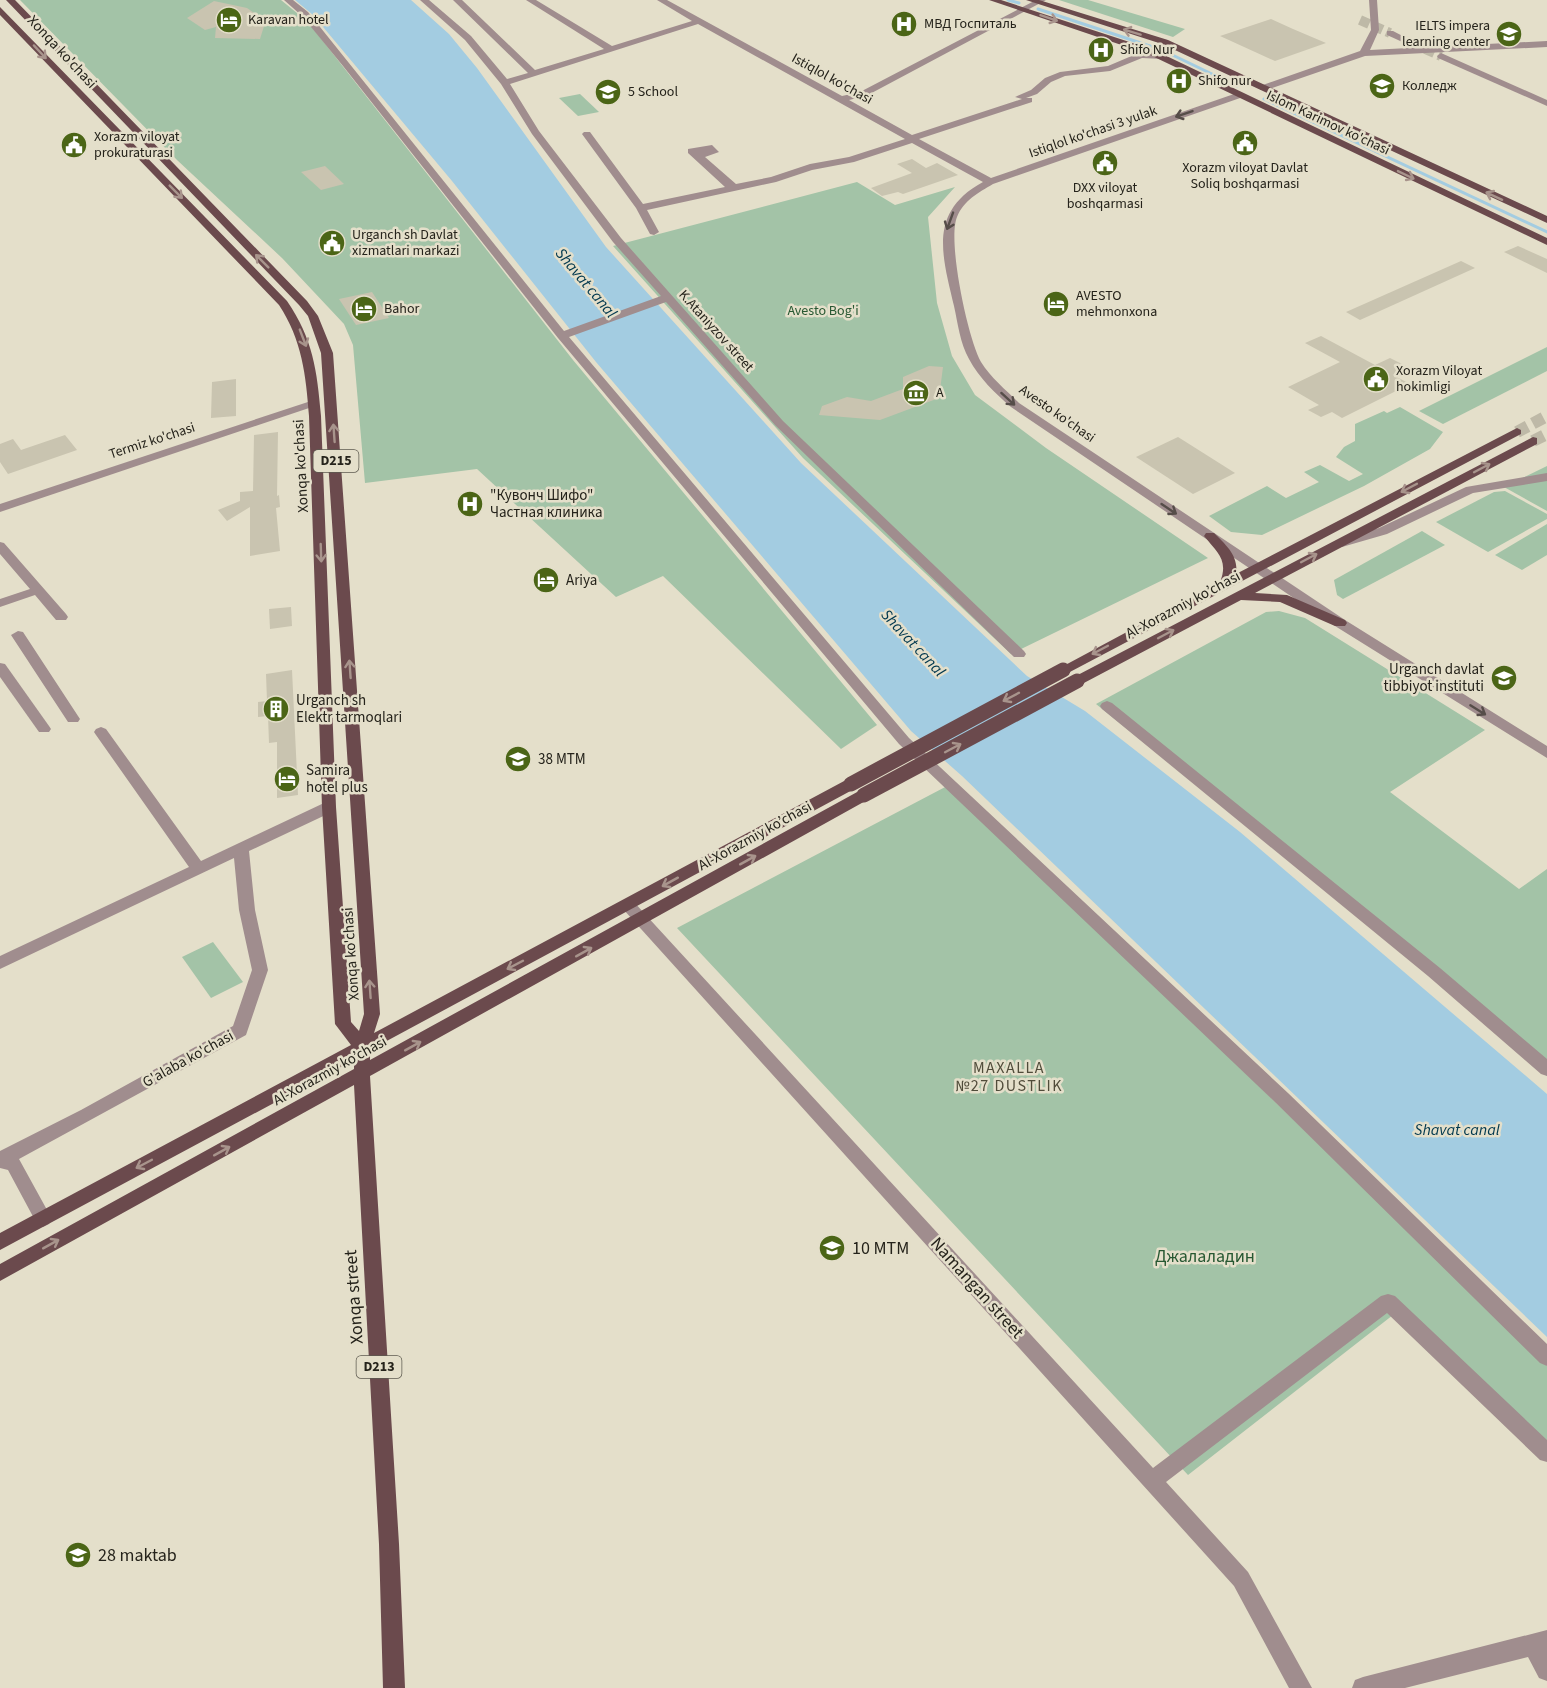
<svg xmlns="http://www.w3.org/2000/svg" width="1547" height="1688" viewBox="0 0 1547 1688" font-family="'Source Sans 3',sans-serif">
	<style>
		.green { fill: #a3c3a7 }
		.water { fill: #a3cce1 }
		.lines { fill: none; stroke-linecap: round; stroke-linejoin: round }
		.stream { stroke: #a3cce1; stroke-width: 3 }
		.building { fill: #c9c4b0 }
		.minor-tunnel { stroke: #beb9a7; stroke-width: 10; stroke-dasharray: 10 4.5; stroke-linecap: butt }
		.major-tunnel { stroke: #beb9a7; stroke-width: 12; stroke-dasharray: 12 6; stroke-linecap: butt }
		.minor { fill: #a08d8e; fill-rule: evenodd }
		.major { fill: #6b4a4d; fill-rule: evenodd }
		.major-bridge { stroke: #6b4a4d; stroke-width: 15 }
		.oneway { stroke: #a8948c }
		.oneway2 { stroke: #564d49 }
		.labels { text-anchor: middle; dominant-baseline: central; stroke-width: 5; stroke-linejoin: round; paint-order: stroke }
		.far-poi-label { font-size: 14px; fill: #25231b; stroke: #e4dfca; text-anchor: start }
		.far-street-label { font-size: 14px; fill: #25231b; stroke: #e4dfca }
		.far-park-label { font-size: 14px; fill: #275832; stroke: #e4dfca }
		.shield { fill: #e4dfca; stroke: #5e5b50; stroke-width: 1.5 }
		.shield-label { font-size: 14px; font-weight: bold; fill: #25231b }
		.street-label { font-size: 15px; fill: #25231b; stroke: #e4dfca }
		.poi-label { font-size: 15px; fill: #25231b; stroke: #e4dfca; text-anchor: start }
		.water-label { font-size: 16px; font-style: italic; fill: #00384e; stroke: #e4dfca }
		.neighbourhood-label { font-size: 16px; letter-spacing: 1.5px; fill: #504c3a; stroke: #e4dfca }
		.near-poi-label { font-size: 18px; fill: #25231b; stroke: #e4dfca; text-anchor: start }
		.near-park-label { font-size: 18px; fill: #275832; stroke: #e4dfca }
		.near-street-label { font-size: 18px; fill: #25231b; stroke: #e4dfca }
	</style>
	<rect width="100%" height="100%" fill="#e4dfca"/>
	<g class="green">
		<polygon points="20,0 281,0 308,22 573,360 877,725 841,749 663,576 616,597 477,469 365,483 353,345 344,324 282,258 177,160"/>
		<polygon points="1059,0 1088,0 1185,29 1173,37"/>
		<polygon points="580,94 599,112 578,116 559,98"/>
		<polygon points="857,182 895,205 955,187 928,217 937,303 952,356 975,395 1046,448 1208,558 1011,654 803,458 613,246"/>
		<polygon points="1547,347 1547,371 1443,424 1419,411"/>
		<polygon points="1400,407 1443,432 1430,449 1364,486 1262,535 1231,532 1209,516 1267,486 1286,498 1319,482 1304,472 1320,465 1349,481 1363,474 1336,457 1344,447 1355,441 1355,424 1384,411 1387,413"/>
		<polygon points="1547,466 1547,511 1504,487"/>
		<polygon points="1505,491 1547,514 1547,519 1488,552 1436,522 1494,492"/>
		<polygon points="1547,524 1547,555 1522,570 1495,555"/>
		<polygon points="1422,531 1445,545 1343,599 1337,595 1334,580"/>
		<polygon points="1279,611 1305,618 1485,730 1390,792 1519,889 1547,869 1547,1076 1409,956 1096,704 1266,612"/>
		<polygon points="949,785 1547,1366 1547,1453 1393,1315 1188,1475 677,928"/>
		<polygon points="213,942 243,982 211,998 182,957"/>
	</g>
	<polygon class="water" points="295,0 411,0 449,34 477,68 606,247 801,463 1027,676 1085,711 1240,832 1547,1094 1547,1337 962,776 911,731 596,362 452,181 313,15"/>
	<g class="lines">
		<g class="stream">
			<polyline points="1008,0 1019,3"/>
			<polyline points="1038,9 1162,50 1237,86"/>
			<polyline points="1264,99 1547,232"/>
		</g>
	</g>
	<g class="building">
		<polygon points="214,1 247,8 257,15 265,23 260,39 215,38 216,27 205,30 187,18"/>
		<polygon points="1271,19 1293,29 1326,43 1275,61 1220,36"/>
		<polygon points="912,159 926,168 937,163 958,175 903,194 898,192 882,196 871,188 912,173 897,164"/>
		<polygon points="325,166 344,184 321,190 301,172"/>
		<polygon points="1518,246 1547,259 1547,273 1504,252"/>
		<polygon points="1461,261 1475,268 1360,320 1346,312"/>
		<polygon points="372,292 389,318 356,325 339,299"/>
		<polygon points="1321,336 1375,365 1390,358 1408,367 1393,375 1410,384 1342,418 1332,412 1321,417 1308,410 1319,405 1288,387 1340,362 1305,343"/>
		<polygon points="929,366 943,367 939,398 880,420 819,415 822,406 847,397 871,401 903,389 903,377"/>
		<polygon points="236,379 236,416 211,418 212,382"/>
		<polygon points="278,432 277,496 279,495 280,507 276,508 280,551 250,556 250,507 227,521 218,510 240,501 240,492 253,491 254,435"/>
		<polygon points="65,435 77,450 8,474 0,462 0,444 13,439 21,450"/>
		<polygon points="1178,437 1235,473 1193,494 1136,457"/>
		<polygon points="291,607 292,626 270,629 269,609"/>
		<polygon points="292,670 298,795 277,798 277,742 269,743 268,716 258,717 258,702 267,701 266,674"/>
	</g>
	<g class="lines">
		<g class="minor-tunnel">
			<polyline points="1360,20 1390,33"/>
			<polyline points="1412,43 1441,56"/>
		</g>
		<g class="major-tunnel">
			<polyline points="1517,432 1547,416"/>
			<polyline points="1533,441 1547,434"/>
		</g>
		<g class="minor">
			<path d="M284,0H293L308,12L564,331L661,296L613,242L532,134L501,84L465,40L420,0H429L471,36L507,79L528,73L453,0H462L535,70L604,49L526,0H536L612,46L692,21L657,0H667L842,96L860,92L1036,0H1046L866,96L849,100L912,135L1022,99L1015,97L1031,90L1045,78L1060,72L1108,66L1141,52L1163,55V59L1142,58L1110,71L1065,76L1051,82L1037,94L1026,98H1032V102L919,139L991,178L1237,93H1243V97L993,184C978,193 964,200 957,217C947,241 968,339 981,362C991,378 1006,390 1019,403L1345,620L1547,746V758L1335,626L1011,407C995,393 979,378 969,359C960,343 958,324 954,306C942,255 928,212 983,182L912,143L854,162L812,170L776,182L647,210L659,232L654,235L650,234L636,208L582,134L584,132H590L643,204L725,187L688,153V149L712,145L719,152L705,157L736,184L771,177L810,164L849,157L905,139L698,24L510,84L539,131L621,238L783,421L1024,651L1026,654L1024,657H1014L775,425L666,302L569,337L909,738L1288,1093L1547,1344V1366L1540,1363L1276,1103L899,744L558,338L343,66L302,16Z"/>
			<polygon points="1369,0 1377,0 1379,30 1370,50 1547,41 1547,47 1365,56 1266,90 1260,90 1260,86 1360,51 1371,30"/>
			<polygon points="1387,31 1393,31 1416,43 1409,45 1387,35"/>
			<polygon points="1441,53 1547,100 1547,106 1438,58 1437,56"/>
			<polygon points="314,400 318,401 318,405 0,512 0,504"/>
			<polygon points="1547,473 1547,481 1473,493 1387,534 1342,547 1336,543 1338,540 1379,528 1466,487"/>
			<polygon points="0,542 4,543 66,614 68,617 66,620 56,620 35,595 0,607 0,599 30,589 0,554"/>
			<polygon points="18,631 23,632 78,716 80,719 78,722 68,722 11,635"/>
			<polygon points="0,663 5,664 49,726 51,729 49,732 39,732 0,677"/>
			<polygon points="1107,701 1112,703 1440,968 1547,1059 1547,1076 1541,1074 1428,976 1102,709 1100,706 1102,703"/>
			<polygon points="101,727 106,729 201,861 324,803 334,803 336,807 334,811 249,851 255,910 268,970 246,1035 19,1159 52,1219 49,1224 43,1227 37,1224 8,1170 0,1168 0,1151 81,1110 233,1026 252,970 239,910 234,858 0,969 0,956 189,867 96,735 94,732 96,729"/>
			<polygon points="628,899 633,901 1153,1468 1381,1296 1388,1294 1395,1296 1547,1440 1547,1462 1540,1460 1387,1313 1166,1482 1248,1572 1312,1688 1289,1688 1234,1586 623,909 620,905 623,901"/>
			<polygon points="1547,1630 1547,1681 1539,1678 1528,1657 1405,1688 1352,1688 1355,1680 1363,1677"/>
		</g>
		<g class="major">
			<path d="M6,0H15L307,301L318,316L333,353L380,1014L374,1033L846,780H856L858,784L856,788L370,1050V1060L859,791L864,790L871,795L869,799L370,1076L399,1544L405,1688H383L379,1544L354,1085L0,1281V1264L354,1069V1060L0,1250V1233L351,1045L335,1024L322,807L309,416C306,375 302,340 279,305L0,15V7L287,301C313,339 317,370 321,416L336,807L351,1022L359,1031L364,1014L321,353L308,316L299,305Z"/>
			<polygon points="989,0 1001,0 1154,50 1547,238 1547,245 1148,54"/>
			<polygon points="1026,0 1039,0 1168,40 1547,216 1547,223 1162,44"/>
			<path d="M1517,428L1521,430V434L1068,673H1058L1056,670L1220,582C1229,560 1217,552 1204,536L1206,533H1214C1226,545 1239,556 1236,574Z"/>
			<polygon points="1533,437 1537,438 1537,444 1255,593 1287,595 1345,620 1347,623 1345,626 1335,626 1280,602 1241,600 1082,684 1072,684 1070,681 1072,678"/>
		</g>
		<g class="major-bridge">
			<polyline points="851,784 1063,670"/>
			<polyline points="864,795 1077,681"/>
		</g>
	</g>
	<defs><path id="oneway-shaft" d="M-6 0H5M1.5-3L5.5 0L1.5 3" fill="none" stroke-width="1.6" stroke-linecap="round" stroke-linejoin="round" transform="scale(1.5)"/></defs>
	<g class="oneway">
		<use href="#oneway-shaft" transform="translate(1049 18) rotate(19)"/>
		<use href="#oneway-shaft" transform="translate(1132 32) rotate(-163)"/>
		<use href="#oneway-shaft" transform="translate(40 52) rotate(47)"/>
		<use href="#oneway-shaft" transform="translate(1406 175) rotate(26)"/>
		<use href="#oneway-shaft" transform="translate(176 192) rotate(45)"/>
		<use href="#oneway-shaft" transform="translate(1494 196) rotate(-155)"/>
		<use href="#oneway-shaft" transform="translate(262 261) rotate(-135)"/>
		<use href="#oneway-shaft" transform="translate(303 338) rotate(69)"/>
		<use href="#oneway-shaft" transform="translate(334 433) rotate(-94)"/>
		<use href="#oneway-shaft" transform="translate(1482 468) rotate(-28)"/>
		<use href="#oneway-shaft" transform="translate(1409 488) rotate(152)"/>
		<use href="#oneway-shaft" transform="translate(321 553) rotate(88)"/>
		<use href="#oneway-shaft" transform="translate(1309 558) rotate(-28)"/>
		<use href="#oneway-shaft" transform="translate(1166 634) rotate(-28)"/>
		<use href="#oneway-shaft" transform="translate(1100 650) rotate(152)"/>
		<use href="#oneway-shaft" transform="translate(350 669) rotate(-94)"/>
		<use href="#oneway-shaft" transform="translate(1011 697) rotate(152)"/>
		<use href="#oneway-shaft" transform="translate(953 748) rotate(-28)"/>
		<use href="#oneway-shaft" transform="translate(748 860) rotate(-29)"/>
		<use href="#oneway-shaft" transform="translate(670 882) rotate(151)"/>
		<use href="#oneway-shaft" transform="translate(584 952) rotate(-29)"/>
		<use href="#oneway-shaft" transform="translate(515 965) rotate(152)"/>
		<use href="#oneway-shaft" transform="translate(370 989) rotate(-94)"/>
		<use href="#oneway-shaft" transform="translate(413 1046) rotate(-29)"/>
		<use href="#oneway-shaft" transform="translate(222 1151) rotate(-29)"/>
		<use href="#oneway-shaft" transform="translate(144 1164) rotate(152)"/>
		<use href="#oneway-shaft" transform="translate(51 1244) rotate(-29)"/>
	</g>
	<g class="oneway2">
		<use href="#oneway-shaft" transform="translate(1184 114) rotate(161)"/>
		<use href="#oneway-shaft" transform="translate(950 221) rotate(110)"/>
		<use href="#oneway-shaft" transform="translate(1008 399) rotate(42)"/>
		<use href="#oneway-shaft" transform="translate(1169 509) rotate(34)"/>
		<use href="#oneway-shaft" transform="translate(1478 710) rotate(32)"/>
	</g>
	<defs>
		<symbol id="hotel-disc" viewBox="-11 -11 22 22"><circle r="9.5" fill="#4b6516" stroke="#e4dfca"/><path d="M-6-4.5h1.5V1H6V5H4.5V3h-9V5H-6ZM-4 0a1.8 1.8 0 1 1 3.6 0ZM.5 0V-2.5h3Q6-2.5 6 0Z" fill="#fff"/></symbol>
		<symbol id="hospital-disc" viewBox="-11 -11 22 22"><circle r="9.5" fill="#4b6516" stroke="#e4dfca"/><path d="M-5-5h3v3.5h4V-5h3V5h-3V1.5h-4V5h-3Z" fill="#fff"/></symbol>
		<symbol id="university-disc" viewBox="-11 -11 22 22"><circle r="9.5" fill="#4b6516" stroke="#e4dfca"/><path d="M0-5L7-2L0 1L-7-2ZM-4 1L0 2.5L4 1V4Q0 6-4 4Z" fill="#fff"/></symbol>
		<symbol id="school-disc" viewBox="-11 -11 22 22"><circle r="9.5" fill="#4b6516" stroke="#e4dfca"/><path d="M0-5L7-2L0 1L-7-2ZM-4 1L0 2.5L4 1V4Q0 6-4 4Z" fill="#fff"/></symbol>
		<symbol id="civic-disc" viewBox="-11 -11 22 22"><circle r="9.5" fill="#4b6516" stroke="#e4dfca"/><path d="M-.6-6.5H3V-4.5H.6V-3L4-1V1h2V6H-6V1h2V-1L-.6-3ZM-1.2 2.5V6h2.4V2.5Z" fill="#fff"/></symbol>
		<symbol id="museum-disc" viewBox="-11 -11 22 22"><circle r="9.5" fill="#4b6516" stroke="#e4dfca"/><path d="M0-6L6-3V-2H-6V-3ZM-5-1h2V3h-2ZM-1-1h2V3h-2ZM3-1h2V3H3ZM-6 4H6V6H-6Z" fill="#fff"/></symbol>
		<symbol id="building-disc" viewBox="-11 -11 22 22"><circle r="9.5" fill="#4b6516" stroke="#e4dfca"/><path d="M-4-6H4V6H1V3H-1V6H-4ZM-2.5-4.3h1.7v1.8h-1.7ZM.8-4.3h1.7v1.8H.8ZM-2.5-1h1.7V.8h-1.7ZM.8-1h1.7V.8H.8Z" fill="#fff"/></symbol>
	</defs>
	<g fill-rule="evenodd">
		<use href="#hotel-disc" x="214" y="5" width="30" height="30"/>
		<use href="#hospital-disc" x="889" y="9" width="30" height="30"/>
		<use href="#university-disc" x="1494" y="19" width="30" height="30"/>
		<use href="#hospital-disc" x="1086" y="35" width="30" height="30"/>
		<use href="#hospital-disc" x="1164" y="66" width="30" height="30"/>
		<use href="#university-disc" x="1367" y="71" width="30" height="30"/>
		<use href="#school-disc" x="593" y="77" width="30" height="30"/>
		<use href="#civic-disc" x="1230" y="128" width="30" height="30"/>
		<use href="#civic-disc" x="59" y="130" width="30" height="30"/>
		<use href="#civic-disc" x="1090" y="148" width="30" height="30"/>
		<use href="#civic-disc" x="317" y="228" width="30" height="30"/>
		<use href="#hotel-disc" x="1041" y="289" width="30" height="30"/>
		<use href="#hotel-disc" x="349" y="294" width="30" height="30"/>
		<use href="#civic-disc" x="1361" y="364" width="30" height="30"/>
		<use href="#museum-disc" x="901" y="378" width="30" height="30"/>
		<use href="#hospital-disc" x="455" y="489" width="30" height="30"/>
		<use href="#hotel-disc" x="531" y="565" width="30" height="30"/>
		<use href="#university-disc" x="1489" y="663" width="30" height="30"/>
		<use href="#building-disc" x="261" y="694" width="30" height="30"/>
		<use href="#school-disc" x="503" y="744" width="30" height="30"/>
		<use href="#hotel-disc" x="272" y="764" width="30" height="30"/>
		<use href="#school-disc" x="817" y="1233" width="30" height="30"/>
		<use href="#school-disc" x="63" y="1540" width="30" height="30"/>
	</g>
	<g class="labels">
		<g class="far-poi-label">
			<text x="248" y="20">Karavan hotel</text>
			<text x="924" y="24">МВД Госпиталь</text>
			<text x="1490" y="26" text-anchor="end">IELTS impera<tspan x="1490" dy="16">learning center</tspan></text>
			<text x="1120" y="50">Shifo Nur</text>
			<text x="1198" y="81">Shifo nur</text>
			<text x="1402" y="86">Колледж</text>
			<text x="628" y="92">5 School</text>
			<text x="94" y="137">Xorazm viloyat<tspan x="94" dy="16">prokuraturasi</tspan></text>
			<text x="1245" y="168" text-anchor="middle">Xorazm viloyat Davlat<tspan x="1245" dy="16">Soliq boshqarmasi</tspan></text>
			<text x="1105" y="188" text-anchor="middle">DXX viloyat<tspan x="1105" dy="16">boshqarmasi</tspan></text>
			<text x="352" y="235">Urganch sh Davlat<tspan x="352" dy="16">xizmatlari markazi</tspan></text>
			<text x="1076" y="296">AVESTO<tspan x="1076" dy="16">mehmonxona</tspan></text>
			<text x="384" y="309">Bahor</text>
			<text x="1396" y="371">Xorazm Viloyat<tspan x="1396" dy="16">hokimligi</tspan></text>
			<text x="936" y="393">A</text>
		</g>
		<g class="far-street-label">
			<text transform="translate(832 79) rotate(29)">Istiqlol ko'chasi</text>
			<text transform="translate(1328 123) rotate(25)">Islom Karimov ko'chasi</text>
			<text transform="translate(1093 132) rotate(-19)">Istiqlol ko'chasi 3 yulak</text>
			<text transform="translate(716 331) rotate(48)">K.Ataniyzov street</text>
			<text transform="translate(1057 414) rotate(35)">Avesto ko'chasi</text>
			<text transform="translate(152 441) rotate(-18)">Termiz ko'chasi</text>
		</g>
		<g class="far-park-label">
			<text x="823" y="311">Avesto Bog'i</text>
		</g>
		<g class="shield">
			<rect x="313.5" y="450" width="45" height="22" rx="4.5"/>
			<rect x="356.5" y="1356" width="45" height="22" rx="4.5"/>
		</g>
		<g class="shield-label">
			<text x="336" y="461">D215</text>
			<text x="379" y="1367">D213</text>
		</g>
		<g class="street-label">
			<text transform="translate(62 52) rotate(47)">Xonqa ko'chasi</text>
			<text transform="translate(301 466) rotate(-93)">Xonqa ko'chasi</text>
			<text transform="translate(1183 605) rotate(-28)">Al-Xorazmiy ko’chasi</text>
			<text transform="translate(755 836) rotate(-29)">Al-Xorazmiy ko’chasi</text>
			<text transform="translate(351 954) rotate(-94)">Xonqa ko'chasi</text>
			<text transform="translate(188 1059) rotate(-29)">G'alaba ko'chasi</text>
			<text transform="translate(330 1071) rotate(-29)">Al-Xorazmiy ko’chasi</text>
		</g>
		<g class="poi-label">
			<text x="490" y="495">"Кувонч Шифо"<tspan x="490" dy="17">Частная клиника</tspan></text>
			<text x="566" y="580">Ariya</text>
			<text x="1484" y="669" text-anchor="end">Urganch davlat<tspan x="1484" dy="17">tibbiyot instituti</tspan></text>
			<text x="296" y="700">Urganch sh<tspan x="296" dy="17">Elektr tarmoqlari</tspan></text>
			<text x="538" y="759">38 MTM</text>
			<text x="306" y="770">Samira<tspan x="306" dy="17">hotel plus</tspan></text>
		</g>
		<g class="water-label">
			<text transform="translate(586 283) rotate(50)">Shavat canal</text>
			<text transform="translate(913 643) rotate(47)">Shavat canal</text>
			<text x="1457" y="1130">Shavat canal</text>
		</g>
		<g class="neighbourhood-label">
			<text x="1009" y="1068">MAXALLA<tspan x="1009" dy="18">№27 DUSTLIK</tspan></text>
		</g>
		<g class="near-poi-label">
			<text x="852" y="1248">10 MTM</text>
			<text x="98" y="1555">28 maktab</text>
		</g>
		<g class="near-park-label">
			<text x="1205" y="1256">Джалаладин</text>
		</g>
		<g class="near-street-label">
			<text transform="translate(977 1288) rotate(48)">Namangan street</text>
			<text transform="translate(354 1297) rotate(-94)">Xonqa street</text>
		</g>
	</g>
</svg>
